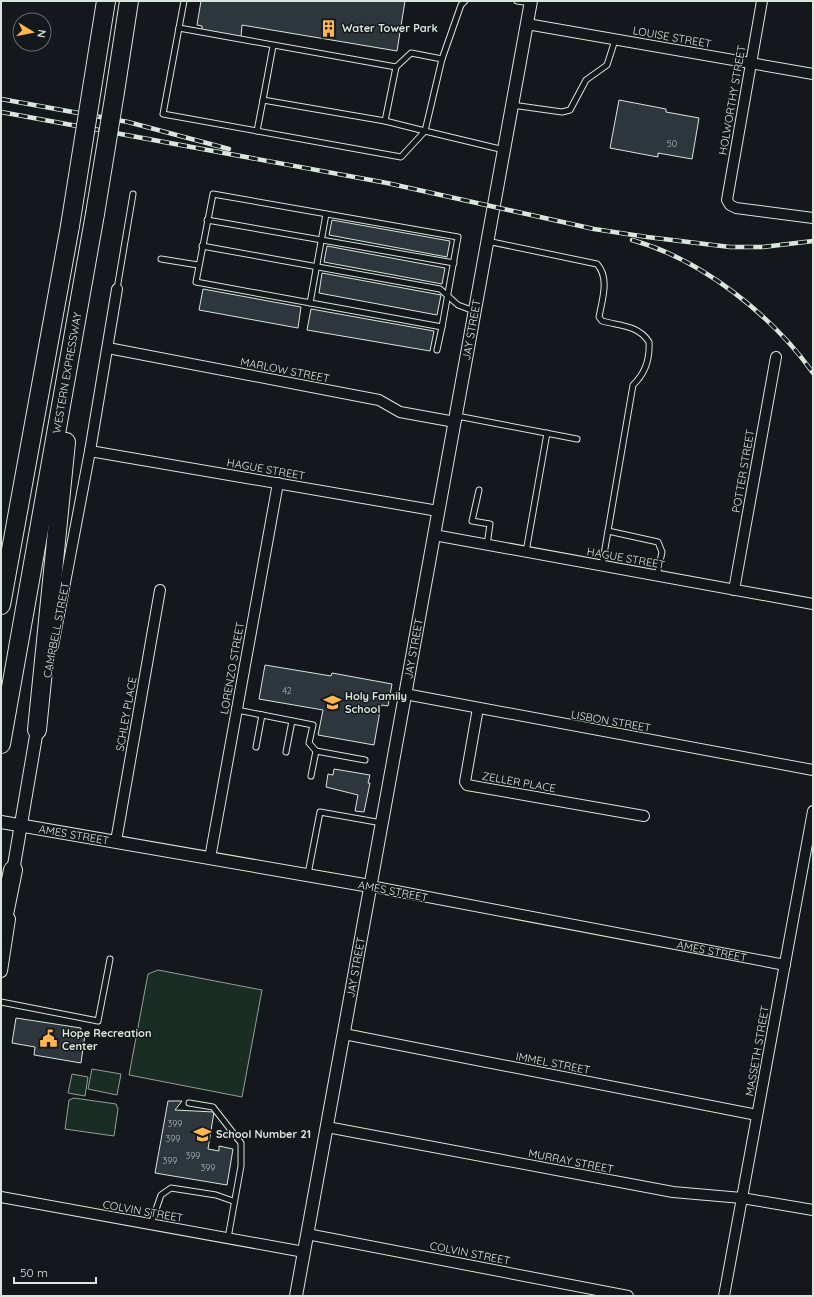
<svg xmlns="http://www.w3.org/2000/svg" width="814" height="1297" viewBox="0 0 814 1297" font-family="Quicksand,sans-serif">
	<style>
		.green { fill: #1a2d24; stroke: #939e99 }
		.building { fill: #2c363c; stroke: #d8e6dc }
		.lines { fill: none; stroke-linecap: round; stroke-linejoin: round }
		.service-casing { stroke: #d8e6dc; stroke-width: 7 }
		.minor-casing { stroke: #d8e6dc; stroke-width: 12 }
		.tertiary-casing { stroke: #d8e6dc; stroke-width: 14 }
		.motorway-casing { stroke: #d8e6dc; stroke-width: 20 }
		.service { stroke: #14181c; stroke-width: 5 }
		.minor { stroke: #14181c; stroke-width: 10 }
		.tertiary { stroke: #14181c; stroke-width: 12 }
		.motorway { stroke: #14181c; stroke-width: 18 }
		.rail-casing { stroke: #d8e6dc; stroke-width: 4.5 }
		.rail { stroke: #14181c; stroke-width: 3; stroke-dasharray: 9; stroke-linecap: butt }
		.motorway-bridge-casing { stroke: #d8e6dc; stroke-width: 20; stroke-linecap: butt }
		.motorway-bridge { stroke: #14181c; stroke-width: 18 }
		.labels { text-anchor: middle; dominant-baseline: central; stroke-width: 3; stroke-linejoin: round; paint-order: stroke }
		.number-label { font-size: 9px; fill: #adbab4 }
		.poi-label { font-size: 11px; font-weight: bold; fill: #d8e6dc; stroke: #14181c; text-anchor: start }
		.street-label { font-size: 11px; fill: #d8e6dc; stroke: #14181c }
	</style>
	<rect width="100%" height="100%" fill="#14181c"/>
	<g class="green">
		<polygon points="158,970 262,990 242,1097 129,1075 148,974"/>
		<polygon points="92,1069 121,1074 117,1095 88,1089"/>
		<polygon points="72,1074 88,1077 85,1096 68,1093"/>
		<polygon points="74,1098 116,1104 118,1109 114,1136 65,1129 69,1100"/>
	</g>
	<g class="building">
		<polygon points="201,1 405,1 397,51 242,25 241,37 202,30 202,26 197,25"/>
		<polygon points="619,100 666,109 666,112 699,118 692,159 658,153 658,157 610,148"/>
		<polygon points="332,220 450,241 447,257 329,235"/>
		<polygon points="327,246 445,268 442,284 324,262"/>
		<polygon points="322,273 441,295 437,315 319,293"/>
		<polygon points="203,289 301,307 298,328 199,310"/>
		<polygon points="311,309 434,331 430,351 307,330"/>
		<polygon points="265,665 331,676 332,673 392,684 388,706 381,705 374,745 318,735 323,710 259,699"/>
		<polygon points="334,769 370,775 368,783 370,783 364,812 355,811 358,795 326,787 328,774 333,775"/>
		<polygon points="16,1018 81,1028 80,1033 85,1034 81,1063 34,1055 35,1047 12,1043"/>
		<polygon points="168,1101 182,1101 175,1110 214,1112 208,1149 219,1151 219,1146 233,1149 227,1185 155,1173"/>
	</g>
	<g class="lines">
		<defs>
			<g id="service">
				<polyline points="184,1 163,114 401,157 425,131 385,121 396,67"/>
				<polyline points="465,1 461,5 442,59 425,131 504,150"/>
				<polyline points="517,1 531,3"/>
				<polyline points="179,28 396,67 411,53 442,59"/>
				<polyline points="273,46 263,100 385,121"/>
				<polyline points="512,105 562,112 570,110 586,80 607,65 615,40"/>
				<polyline points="257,131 263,100"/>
				<polygon points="213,194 458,237 442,327 196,282"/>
				<polyline points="207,220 454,263"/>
				<path d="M487,241L597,264C610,278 602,300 599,317L602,321C620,326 638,325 649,342C650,359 646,373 633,385L602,566"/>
				<polyline points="202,246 440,289 458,305 474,311"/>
				<polyline points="161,259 198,265"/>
				<polyline points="117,289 133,194"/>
				<polyline points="310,303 326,214"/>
				<polyline points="437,350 442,327"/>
				<polyline points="457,416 577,439"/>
				<polyline points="479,490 472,521 490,524 487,545"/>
				<polyline points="608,531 658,542 662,552 657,576"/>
				<polyline points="526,552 547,433"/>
				<polyline points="237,710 313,725 309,743 316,751 365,760"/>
				<polyline points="256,747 262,715"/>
				<polyline points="286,752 292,721"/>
				<polyline points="311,776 316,751"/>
				<polyline points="308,874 320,812 382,823"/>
				<polyline points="1,1002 98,1021 110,959"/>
				<polyline points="189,1103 213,1107 241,1143 241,1166 228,1238"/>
				<polyline points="151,1224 161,1195 171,1188 216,1195 233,1201"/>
			</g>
			<g id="minor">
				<polyline points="762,1 727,200 730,205 736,208 813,218"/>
				<polyline points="527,24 813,74"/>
				<polyline points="108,348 379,400 400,412 455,422"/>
				<polyline points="90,451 438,511"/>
				<polyline points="434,535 813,604"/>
				<polyline points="734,590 776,357"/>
				<polyline points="53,646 90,451 117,289"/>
				<polyline points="405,694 813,770"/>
				<polyline points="478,708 465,782 467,785 644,816"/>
				<polyline points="116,841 160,590"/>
				<polyline points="210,858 278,483"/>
				<path id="s1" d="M370,886L785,965"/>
				<polyline points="344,1034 757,1115"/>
				<polyline points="327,1127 673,1192 742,1198 813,1210"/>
				<polyline points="1,1197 304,1252"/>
				<polyline points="307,1234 628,1296"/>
				<polyline points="724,1296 813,811"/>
			</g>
			<g id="tertiary">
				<path id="s2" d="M1,822L370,886"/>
				<polyline points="12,877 37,730"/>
				<polyline points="1,971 9,919"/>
				<path id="s3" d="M296,1296L531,1"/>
			</g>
			<g id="motorway">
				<polyline points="92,88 106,1"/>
				<polyline points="115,92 129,1"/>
				<polyline points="1,605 70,226"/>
				<polyline points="37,730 66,442"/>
				<path id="s4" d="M1,744L95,214"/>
				<polyline points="1,929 13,870"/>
			</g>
		</defs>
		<use href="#service" class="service-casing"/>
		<use href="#minor" class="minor-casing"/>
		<use href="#tertiary" class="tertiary-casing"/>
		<use href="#motorway" class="motorway-casing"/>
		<use href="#service" class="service"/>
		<use href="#minor" class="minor"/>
		<use href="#tertiary" class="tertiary"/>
		<use href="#motorway" class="motorway"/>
		<defs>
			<g id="rail">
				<polyline points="1,99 128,122 229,149"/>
				<polyline points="1,112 387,183 594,229 647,237 730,247 763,247 813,241"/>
				<path d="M632,240C701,259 772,315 813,373"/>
			</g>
		</defs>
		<use href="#rail" class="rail-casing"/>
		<use href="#rail" class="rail"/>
		<defs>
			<g id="motorway-bridge">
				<polyline points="95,214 115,92"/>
				<polyline points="70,226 92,88"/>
			</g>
		</defs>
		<use href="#motorway-bridge" class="motorway-bridge-casing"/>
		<use href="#motorway-bridge" class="motorway-bridge"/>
	</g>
	<defs>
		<symbol id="building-bare" viewBox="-9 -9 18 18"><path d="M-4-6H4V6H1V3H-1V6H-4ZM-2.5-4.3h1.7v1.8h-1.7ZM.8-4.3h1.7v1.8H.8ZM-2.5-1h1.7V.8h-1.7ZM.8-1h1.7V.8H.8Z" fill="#ffb74d" stroke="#14181c" stroke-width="2.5" paint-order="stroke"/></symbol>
		<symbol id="school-bare" viewBox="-9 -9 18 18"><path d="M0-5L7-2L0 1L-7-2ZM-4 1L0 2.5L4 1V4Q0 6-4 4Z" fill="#ffb74d" stroke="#14181c" stroke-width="2.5" paint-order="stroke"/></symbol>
		<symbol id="civic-bare" viewBox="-9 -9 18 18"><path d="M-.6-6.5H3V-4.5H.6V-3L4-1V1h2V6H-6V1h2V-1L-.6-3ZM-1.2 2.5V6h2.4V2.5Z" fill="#ffb74d" stroke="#14181c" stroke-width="2.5" paint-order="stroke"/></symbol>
	</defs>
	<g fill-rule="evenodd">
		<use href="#building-bare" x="316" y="16" width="25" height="25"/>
		<use href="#school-bare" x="320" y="690" width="25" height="25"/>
		<use href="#civic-bare" x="36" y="1026" width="25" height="25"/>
		<use href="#school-bare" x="190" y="1122" width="25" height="25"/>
	</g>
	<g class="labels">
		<g class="number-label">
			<text x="672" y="143">50</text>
			<text x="287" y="690">42</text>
			<text x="175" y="1123">399</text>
			<text x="173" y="1138">399</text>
			<text x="193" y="1155">399</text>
			<text x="170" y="1160">399</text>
			<text x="208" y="1167">399</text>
		</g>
		<g class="poi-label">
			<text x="342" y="28">Water Tower Park</text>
			<text x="345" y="696">Holy Family<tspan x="345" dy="13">School</tspan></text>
			<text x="62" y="1033">Hope Recreation<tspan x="62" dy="13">Center</tspan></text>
			<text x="216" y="1134">School Number 21</text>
		</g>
		<g class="street-label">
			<text transform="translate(672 37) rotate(10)">LOUISE STREET</text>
			<text transform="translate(732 100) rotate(-80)">HOLWORTHY STREET</text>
			<text stroke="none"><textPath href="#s3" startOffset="982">JAY STREET</textPath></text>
			<text transform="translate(285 370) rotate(11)">MARLOW STREET</text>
			<text stroke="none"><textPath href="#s4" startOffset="377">WESTERN EXPRESSWAY</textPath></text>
			<text transform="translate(266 469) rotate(10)">HAGUE STREET</text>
			<text transform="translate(743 471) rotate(-80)">POTTER STREET</text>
			<text transform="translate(626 558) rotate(10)">HAGUE STREET</text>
			<text transform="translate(56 630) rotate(-79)">CAMPBELL STREET</text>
			<text stroke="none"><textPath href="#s3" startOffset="658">JAY STREET</textPath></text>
			<text transform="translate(232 668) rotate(-80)">LORENZO STREET</text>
			<text transform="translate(126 714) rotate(-80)">SCHLEY PLACE</text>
			<text transform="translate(611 721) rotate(10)">LISBON STREET</text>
			<text transform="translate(519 782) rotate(10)">ZELLER PLACE</text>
			<text stroke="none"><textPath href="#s2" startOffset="74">AMES STREET</textPath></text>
			<text transform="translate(393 891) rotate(11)">AMES STREET</text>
			<text stroke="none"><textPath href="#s1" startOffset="348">AMES STREET</textPath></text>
			<text stroke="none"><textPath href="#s3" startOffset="334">JAY STREET</textPath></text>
			<text transform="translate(757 1051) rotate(-80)">MASSETH STREET</text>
			<text transform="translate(553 1063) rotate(11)">IMMEL STREET</text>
			<text transform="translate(571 1161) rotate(11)">MURRAY STREET</text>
			<text transform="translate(143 1211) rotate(10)">COLVIN STREET</text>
			<text transform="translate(470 1253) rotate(11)">COLVIN STREET</text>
		</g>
	</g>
	<rect width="814" height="1297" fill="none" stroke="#d8e6dc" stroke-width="4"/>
	<g transform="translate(32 32) rotate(100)"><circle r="19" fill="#14181c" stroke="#626a69"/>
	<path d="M0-3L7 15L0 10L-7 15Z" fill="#ffb74d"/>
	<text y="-6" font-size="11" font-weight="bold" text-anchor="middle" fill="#d8e6dc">N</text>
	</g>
	<path d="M14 1277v6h82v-6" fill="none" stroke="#d8e6dc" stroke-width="2"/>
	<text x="20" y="1277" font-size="12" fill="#d8e6dc" stroke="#14181c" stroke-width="3" paint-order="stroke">50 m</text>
</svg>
